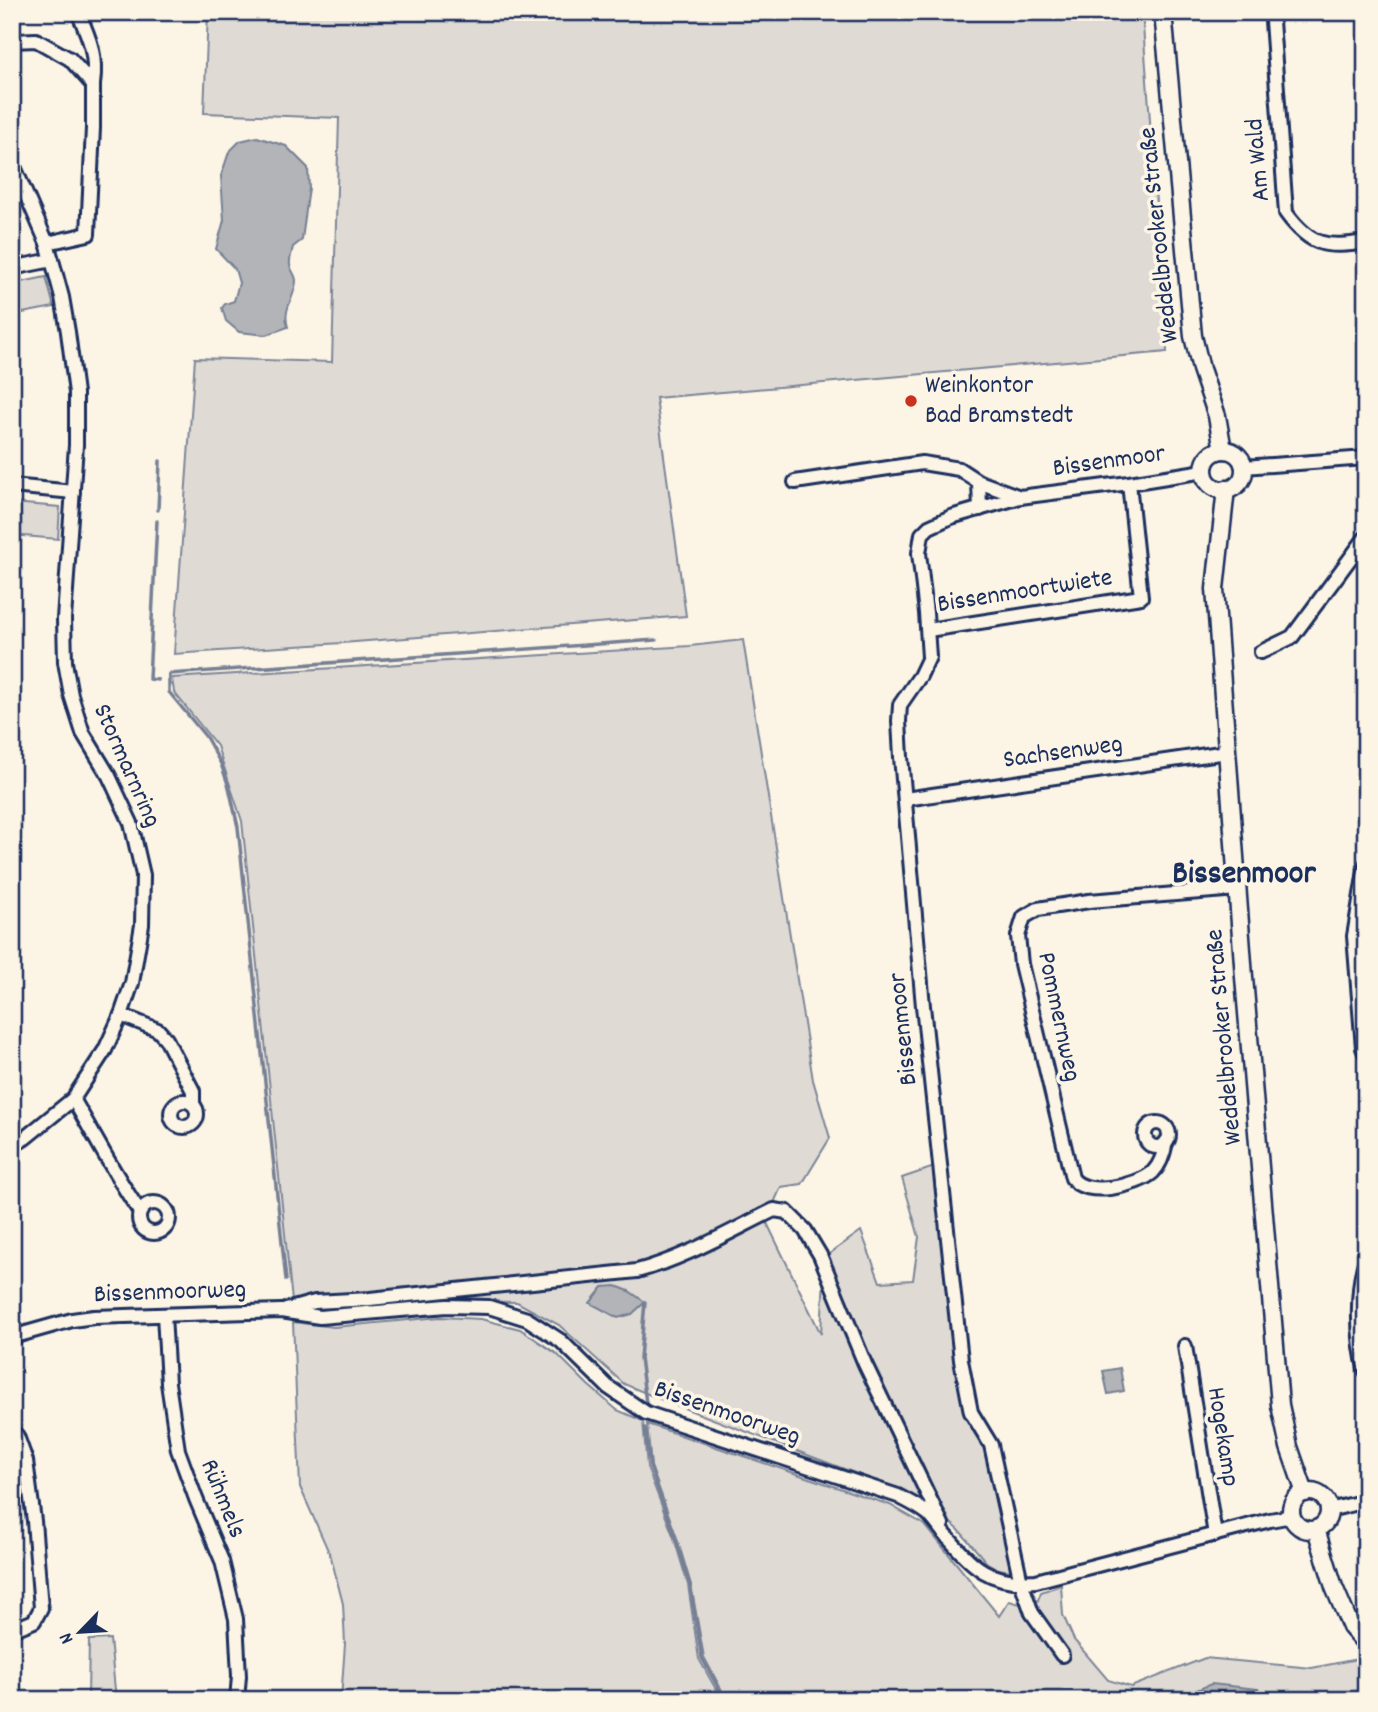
<svg xmlns="http://www.w3.org/2000/svg" width="1378" height="1712" viewBox="0 0 1378 1712" font-family="Dekko,sans-serif">
	<style>
		.green { fill: #dfdbd4; stroke: #7d8599; stroke-width: 2 }
		.water { fill: #b2b4b8; stroke: #767f94; stroke-width: 2 }
		.lines { fill: none; stroke-linecap: round; stroke-linejoin: round }
		.stream { stroke: #767f94; stroke-width: 3.5 }
		.street-casing { stroke: #1b2f5e; stroke-width: 18 }
		.secondary-casing { stroke: #1b2f5e; stroke-width: 21 }
		.street { stroke: #fcf5e5; stroke-width: 12 }
		.secondary { stroke: #fcf5e5; stroke-width: 16 }
		.poi-dot { fill: #c8321e; stroke: #fcf5e5; stroke-width: 2.5 }
		.labels { text-anchor: middle; dominant-baseline: central; stroke-width: 7; stroke-linejoin: round; paint-order: stroke }
		.street-label { font-size: 26px; fill: #1b2f5e; stroke: #fcf5e5 }
		.poi-label { font-size: 26px; fill: #1b2f5e; stroke: #fcf5e5; text-anchor: start }
		.district-label { font-size: 33px; font-weight: bold; fill: #1b2f5e; stroke: #fcf5e5 }
	</style>
	<rect width="100%" height="100%" fill="#fcf5e5"/>
	<filter id="ink" filterUnits="userSpaceOnUse"><feTurbulence type="fractalNoise" baseFrequency=".0143" numOctaves="2"/><feDisplacementMap in="SourceGraphic" scale="14" xChannelSelector="R" yChannelSelector="G"/><feConvolveMatrix kernelMatrix="1 2 1 2 8 2 1 2 1" color-interpolation-filters="sRGB"/></filter>
	<g filter="url(#ink)">
		<g class="green">
			<polygon points="208,12 1142,12 1167,352 656,398 686,616 342,643 174,654 195,358 332,362 339,118 204,113"/>
			<polygon points="46,277 54,307 12,315 12,284"/>
			<polygon points="12,503 60,507 58,539 12,535"/>
			<polygon points="743,640 813,1080 830,1138 802,1184 781,1187 766,1221 821,1334 825,1257 861,1231 880,1282 913,1280 919,1237 902,1178 937,1166 958,1363 988,1445 1014,1566 1012,1571 998,1569 987,1563 959,1530 928,1503 894,1488 655,1397 624,1384 559,1325 517,1302 423,1301 325,1314 293,1311 242,821 217,746 174,692 172,678 690,646"/>
			<polygon points="440,1317 481,1319 520,1329 557,1354 588,1385 617,1410 643,1421 647,1467 674,1538 688,1585 699,1659 722,1700 341,1700 345,1644 343,1604 331,1557 300,1487 293,1322 334,1327"/>
			<polygon points="647,1424 890,1505 925,1525 999,1616 1009,1601 1035,1608 1041,1592 1061,1585 1063,1615 1074,1640 1108,1680 1131,1687 1205,1658 1312,1668 1362,1658 1366,1662 1366,1700 1268,1700 1258,1689 1185,1695 1183,1700 727,1700 704,1657 691,1585 677,1538 651,1466"/>
			<polygon points="110,1639 116,1700 88,1700 89,1640"/>
		</g>
		<g class="water">
			<path d="M257,137L286,146L308,168L309,188L302,240L293,247C292,252 289,260 290,265C291,271 296,275 296,281C295,298 282,309 288,327L266,335L239,332L226,321L222,308L225,304L234,301L239,283L235,269L216,249L224,220L221,176L229,152L240,141Z"/>
			<polygon points="616,1286 629,1291 645,1302 632,1314 618,1318 590,1303 603,1287"/>
			<polygon points="1120,1368 1124,1391 1108,1394 1103,1371"/>
			<polygon points="1211,1684 1258,1689 1268,1700 1183,1700 1185,1695"/>
		</g>
		<g class="lines">
			<g class="stream">
				<polyline points="158,510 160,461"/>
				<polyline points="157,521 149,679 158,680"/>
				<polyline points="286,1280 238,827 229,787 221,764 206,737 169,692 169,674 656,640"/>
				<polyline points="645,1302 640,1358 646,1403"/>
				<polyline points="645,1428 650,1467 676,1539 690,1585 702,1658 725,1700"/>
			</g>
			<defs>
				<g id="street">
					<path d="M78,12C90,39 97,56 93,85"/>
					<path d="M1275,12L1272,21L1286,213C1311,247 1326,248 1366,242"/>
					<polyline points="12,41 36,40 70,59 93,85 93,128 88,234 47,243"/>
					<polyline points="12,162 47,243 52,260 62,297 68,332 76,393 76,445 64,619 65,662 71,695 83,733 109,776 131,823 143,875 142,925 132,983 121,1015 105,1050 73,1099 25,1138 12,1146"/>
					<polyline points="12,268 52,260"/>
					<polyline points="1244,467 1366,458"/>
					<polyline points="795,482 922,463 959,469 979,482 1020,497"/>
					<polyline points="979,482 980,509"/>
					<polyline points="12,486 73,492"/>
					<polyline points="928,630 1141,597 1129,483"/>
					<polyline points="1261,652 1292,637 1366,537"/>
					<polyline points="905,799 1227,752"/>
					<polyline points="1366,865 1354,936 1363,1048 1366,1054"/>
					<polyline points="121,1015 158,1030 166,1039 193,1091 193,1104"/>
					<path d="M73,1099C95,1136 115,1176 140,1212"/>
					<circle cx="184" cy="1114" r="13"/>
					<circle cx="1157" cy="1135" r="12"/>
					<path d="M1166,1142C1164,1153 1161,1164 1153,1172C1138,1186 1085,1198 1072,1178L1021,964L1018,936L1024,917L1038,909L1089,901L1238,889"/>
					<circle cx="154" cy="1218" r="15"/>
					<path d="M1366,1259C1356,1289 1357,1340 1366,1371"/>
					<path d="M286,1310L315,1302L370,1299L637,1271C685,1258 729,1232 774,1210L787,1212L805,1230L820,1255L865,1364L942,1524"/>
					<polyline points="164,1315 168,1383 178,1450 196,1499 222,1561 236,1619 239,1676 237,1700"/>
					<path d="M12,1337L72,1320L94,1317L281,1311L320,1317L447,1306L489,1307L527,1319L561,1341L608,1387L646,1413L898,1496C907,1501 918,1506 927,1513C933,1518 939,1527 944,1533C973,1567 990,1585 1036,1581L1270,1520L1292,1516"/>
					<polyline points="1185,1346 1215,1535"/>
					<polyline points="12,1431 17,1436 26,1461 34,1521 41,1608 34,1621 12,1630"/>
					<polyline points="1329,1510 1366,1501"/>
					<polyline points="1062,1655 1032,1613 1021,1582 991,1445 971,1412 961,1360 923,1006 901,757 899,721 900,705 920,676 929,657 926,613 919,553 922,534 929,527 951,517 1020,497 1129,483 1204,471"/>
				</g>
				<g id="secondary">
					<polyline points="1163,12 1193,336 1201,369 1217,416 1223,450"/>
					<circle cx="1224" cy="470" r="20"/>
					<polyline points="1226,489 1215,589 1244,977 1280,1405 1289,1447 1305,1493"/>
					<circle cx="1310" cy="1511" r="19"/>
					<polyline points="1316,1529 1334,1587 1351,1627 1366,1644"/>
				</g>
			</defs>
			<use href="#street" class="street-casing"/>
			<use href="#secondary" class="secondary-casing"/>
			<use href="#street" class="street"/>
			<use href="#secondary" class="secondary"/>
		</g>
	</g>
	<circle class="poi-dot" cx="911" cy="401" r="7"/>
	<g class="labels">
		<g class="street-label">
			<text transform="translate(1259 160) rotate(-95)">Am Wald</text>
			<text transform="translate(1160 235) rotate(-96)">Weddelbrooker Straße</text>
			<text transform="translate(1109 462) rotate(-8)">Bissenmoor</text>
			<text transform="translate(1025 592) rotate(-9)">Bissenmoortwiete</text>
			<text transform="translate(1063 753) rotate(-8)">Sachsenweg</text>
			<text transform="translate(126 766) rotate(66)">Stormarnring</text>
			<text transform="translate(1058 1017) rotate(78)">Pommernweg</text>
			<text transform="translate(904 1029) rotate(-96)">Bissenmoor</text>
			<text transform="translate(1225 1037) rotate(-95)">Weddelbrooker Straße</text>
			<text transform="translate(170 1293) rotate(-2)">Bissenmoorweg</text>
			<text transform="translate(727 1414) rotate(19)">Bissenmoorweg</text>
			<text transform="translate(1222 1437) rotate(81)">Hogekamp</text>
			<text transform="translate(222 1499) rotate(68)">Rühmels</text>
		</g>
		<g class="poi-label">
			<text x="925" y="386">Weinkontor<tspan x="925" dy="30">Bad Bramstedt</tspan></text>
		</g>
		<g class="district-label">
			<text x="1244" y="875">Bissenmoor</text>
		</g>
	</g>
	<rect width="1378" height="1712" fill="none" stroke="#fcf5e5" stroke-width="42"/>
	<rect x="21" y="21" width="1336" height="1670" fill="none" stroke="#1b2f5e" stroke-width="2.5" filter="url(#ink)"/>
	<g transform="translate(80 1632) rotate(245)" stroke="#fcf5e5" stroke-width="5" paint-order="stroke">
	<path d="M0-5L12 26L0 18L-12 26Z" fill="#1b2f5e"/>
	<text y="-10" font-size="19" font-weight="bold" text-anchor="middle" fill="#1b2f5e">N</text>
	</g>
</svg>
